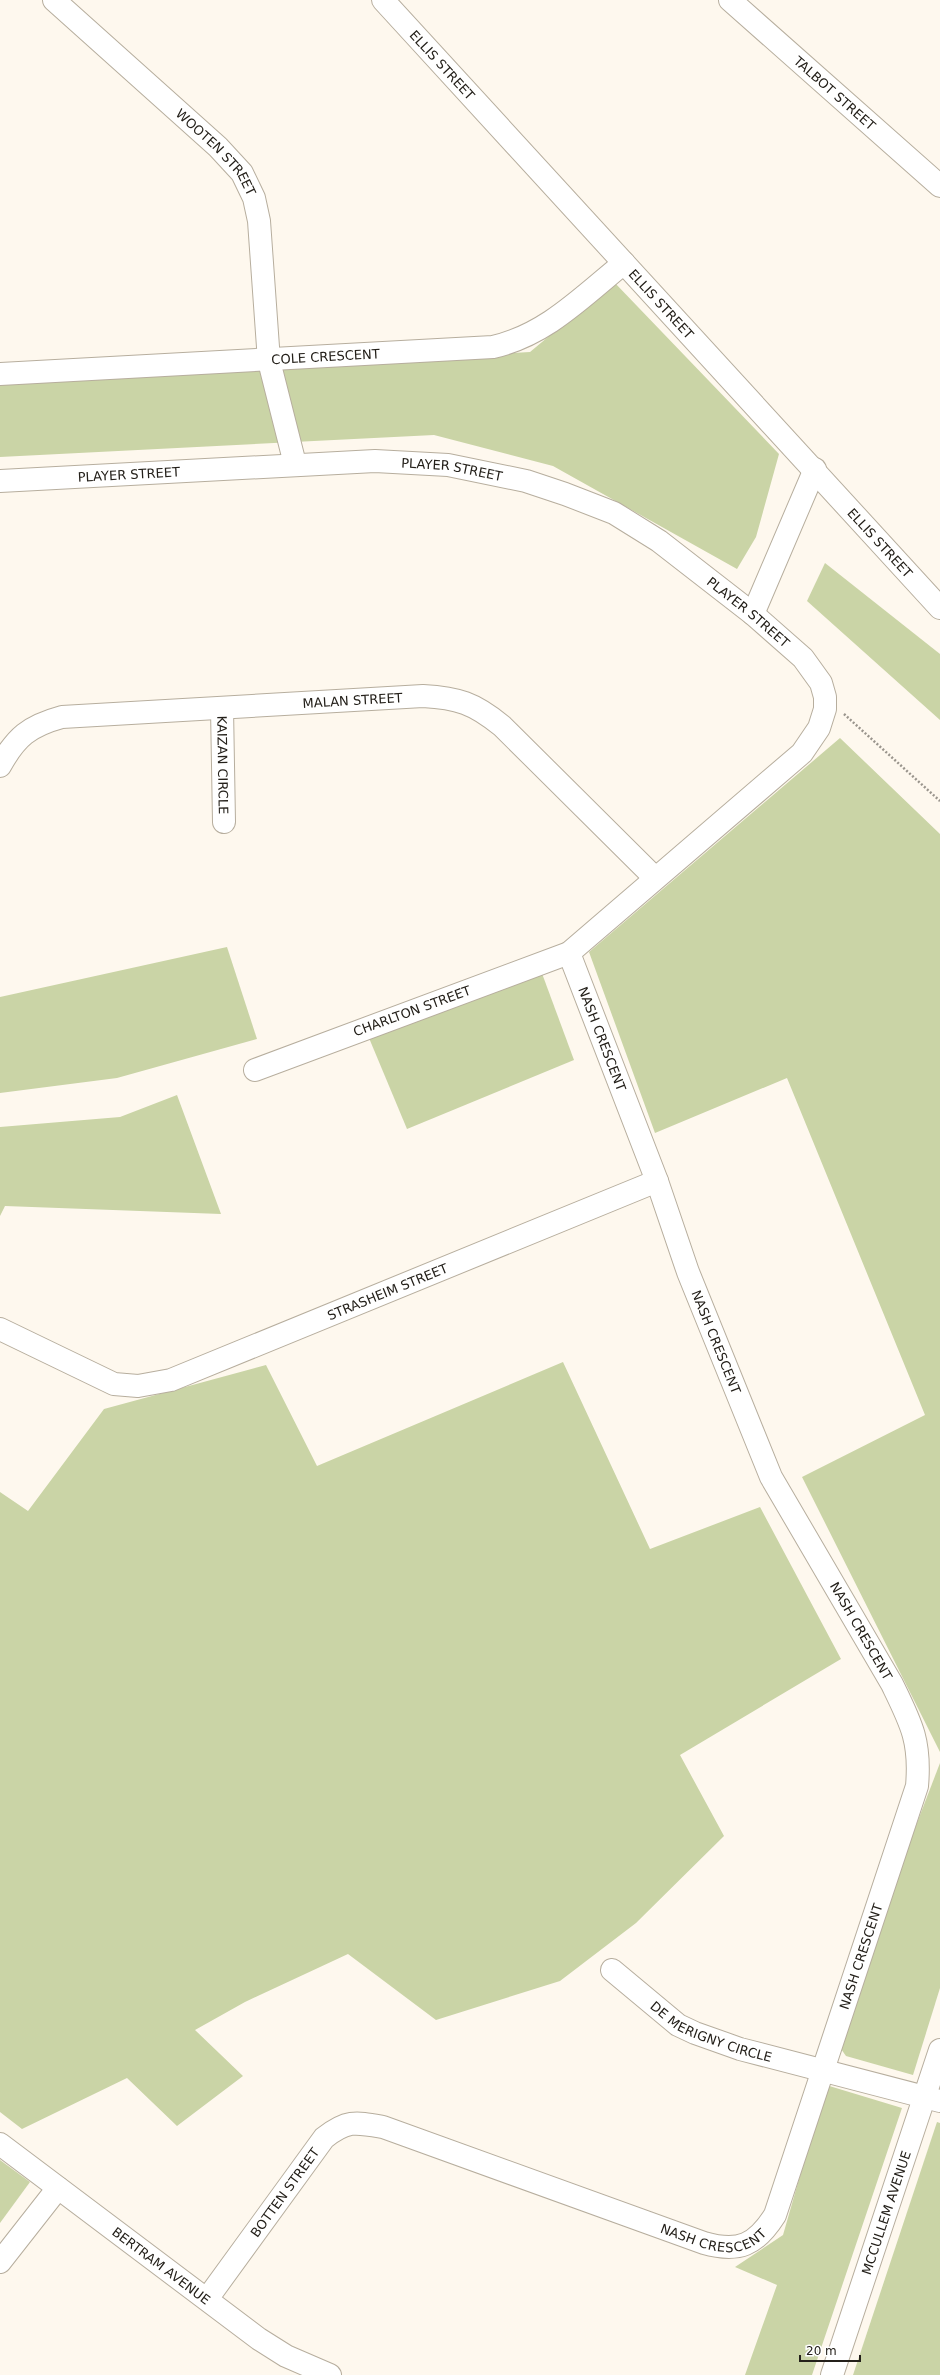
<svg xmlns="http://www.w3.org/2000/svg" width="940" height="2375" viewBox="0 0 940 2375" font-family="'DejaVu Sans',sans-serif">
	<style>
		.green { fill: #cad4a6 }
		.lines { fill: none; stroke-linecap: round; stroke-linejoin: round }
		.minor-casing { stroke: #b7ae9e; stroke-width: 24 }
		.path { stroke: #9a958d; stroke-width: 2.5; stroke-dasharray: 2 2; stroke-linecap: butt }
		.minor { stroke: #fff; stroke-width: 22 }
		.labels { text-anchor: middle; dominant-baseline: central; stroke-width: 3; stroke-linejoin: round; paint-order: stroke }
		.street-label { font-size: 13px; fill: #24201a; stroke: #fff }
	</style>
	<rect width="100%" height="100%" fill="#fef8ee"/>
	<g class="green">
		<polygon points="614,282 779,454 756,537 737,569 553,466 434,435 0,457 0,382 530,352"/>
		<polygon points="825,563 940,654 940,720 807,601"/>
		<polygon points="840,738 940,834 940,1752 802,1477 925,1415 787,1078 655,1133 589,952"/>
		<polygon points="227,947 257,1039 117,1078 0,1093 0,997"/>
		<polygon points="540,968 574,1060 407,1129 369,1038"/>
		<polygon points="177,1095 221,1214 5,1206 0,1216 0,1127 120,1117"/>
		<polygon points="563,1362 650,1549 760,1507 841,1659 680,1755 724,1836 636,1923 560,1981 436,2020 348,1954 245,2002 195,2030 243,2076 177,2126 127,2078 22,2129 0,2112 0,1492 28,1511 104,1409 266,1365 317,1466"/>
		<polygon points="940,1763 940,1988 913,2075 846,2056 834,2039"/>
		<polygon points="826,2085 902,2108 812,2375 745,2375 777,2285 735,2267 783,2235"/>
		<polygon points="937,2122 940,2123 940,2375 853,2375"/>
		<polygon points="0,2160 30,2182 0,2223"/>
	</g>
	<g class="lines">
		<defs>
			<g id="minor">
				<path id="s1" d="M54,0L218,147L242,173L254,198L259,221L269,361L295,464"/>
				<path id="s2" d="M383,0L940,608"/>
				<path id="s3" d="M730,0L940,186"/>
				<path id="s4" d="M0,374L493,347C546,335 582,297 624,263"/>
				<path id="s5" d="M0,481L375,461L448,465L526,481L565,494L614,513L659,541L753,614L803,658L821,683L825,697V709L819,728L802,753L569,953L255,1070"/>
				<polyline points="753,614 815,469"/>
				<path id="s6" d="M222,708L224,822"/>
				<path id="s7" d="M0,766C16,737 29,726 62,717L423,696C458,698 474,703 502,726L655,878"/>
				<path id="s8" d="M0,1329L114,1384L138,1386L171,1380L657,1181"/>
				<path id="s9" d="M612,1970L678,2025L695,2033L740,2049L940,2101"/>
				<path id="s10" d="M0,2144L259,2339L286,2356L330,2375"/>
				<polyline points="0,2262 58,2188"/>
				<path id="s11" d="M207,2299L324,2138C347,2120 355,2122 383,2127L704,2243C739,2253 756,2245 775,2215L917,1786C921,1741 911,1723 892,1684L771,1477L688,1272L657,1181L569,953"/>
				<path id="s12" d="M832,2375L940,2050"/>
			</g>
		</defs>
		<use href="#minor" class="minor-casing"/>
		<polyline class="path" points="844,714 940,801"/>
		<use href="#minor" class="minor"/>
	</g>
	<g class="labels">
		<g class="street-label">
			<text stroke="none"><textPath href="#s2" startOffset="88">ELLIS STREET</textPath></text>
			<text stroke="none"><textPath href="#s3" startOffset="140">TALBOT STREET</textPath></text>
			<text stroke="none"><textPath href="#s1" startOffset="223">WOOTEN STREET</textPath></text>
			<text stroke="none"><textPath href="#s2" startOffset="412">ELLIS STREET</textPath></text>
			<text stroke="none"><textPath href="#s4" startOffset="326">COLE CRESCENT</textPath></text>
			<text stroke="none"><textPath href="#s5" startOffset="453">PLAYER STREET</textPath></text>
			<text stroke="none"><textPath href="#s5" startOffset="129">PLAYER STREET</textPath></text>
			<text stroke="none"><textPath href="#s2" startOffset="736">ELLIS STREET</textPath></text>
			<text stroke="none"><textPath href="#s5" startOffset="789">PLAYER STREET</textPath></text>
			<text stroke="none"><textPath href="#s7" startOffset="373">MALAN STREET</textPath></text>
			<text stroke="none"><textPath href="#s6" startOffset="57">KAIZAN CIRCLE</textPath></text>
			<text transform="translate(412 1011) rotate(-20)">CHARLTON STREET</text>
			<text transform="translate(602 1039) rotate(69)">NASH CRESCENT</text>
			<text stroke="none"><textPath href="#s8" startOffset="418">STRASHEIM STREET</textPath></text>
			<text transform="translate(716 1342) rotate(68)">NASH CRESCENT</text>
			<text transform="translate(861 1631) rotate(60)">NASH CRESCENT</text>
			<text stroke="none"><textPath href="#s11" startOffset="960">NASH CRESCENT</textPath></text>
			<text stroke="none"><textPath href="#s9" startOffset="119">DE MERIGNY CIRCLE</textPath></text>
			<text stroke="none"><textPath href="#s11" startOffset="132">BOTTEN STREET</textPath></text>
			<text stroke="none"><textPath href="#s12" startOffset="171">MCCULLEM AVENUE</textPath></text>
			<text stroke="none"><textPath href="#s11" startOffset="613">NASH CRESCENT</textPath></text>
			<text stroke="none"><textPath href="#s10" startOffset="202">BERTRAM AVENUE</textPath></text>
		</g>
	</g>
	<path d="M800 2355v6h60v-6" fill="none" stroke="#24201a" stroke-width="2"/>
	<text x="806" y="2355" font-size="12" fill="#24201a" stroke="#ffffff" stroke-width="3" paint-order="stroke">20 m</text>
</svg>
